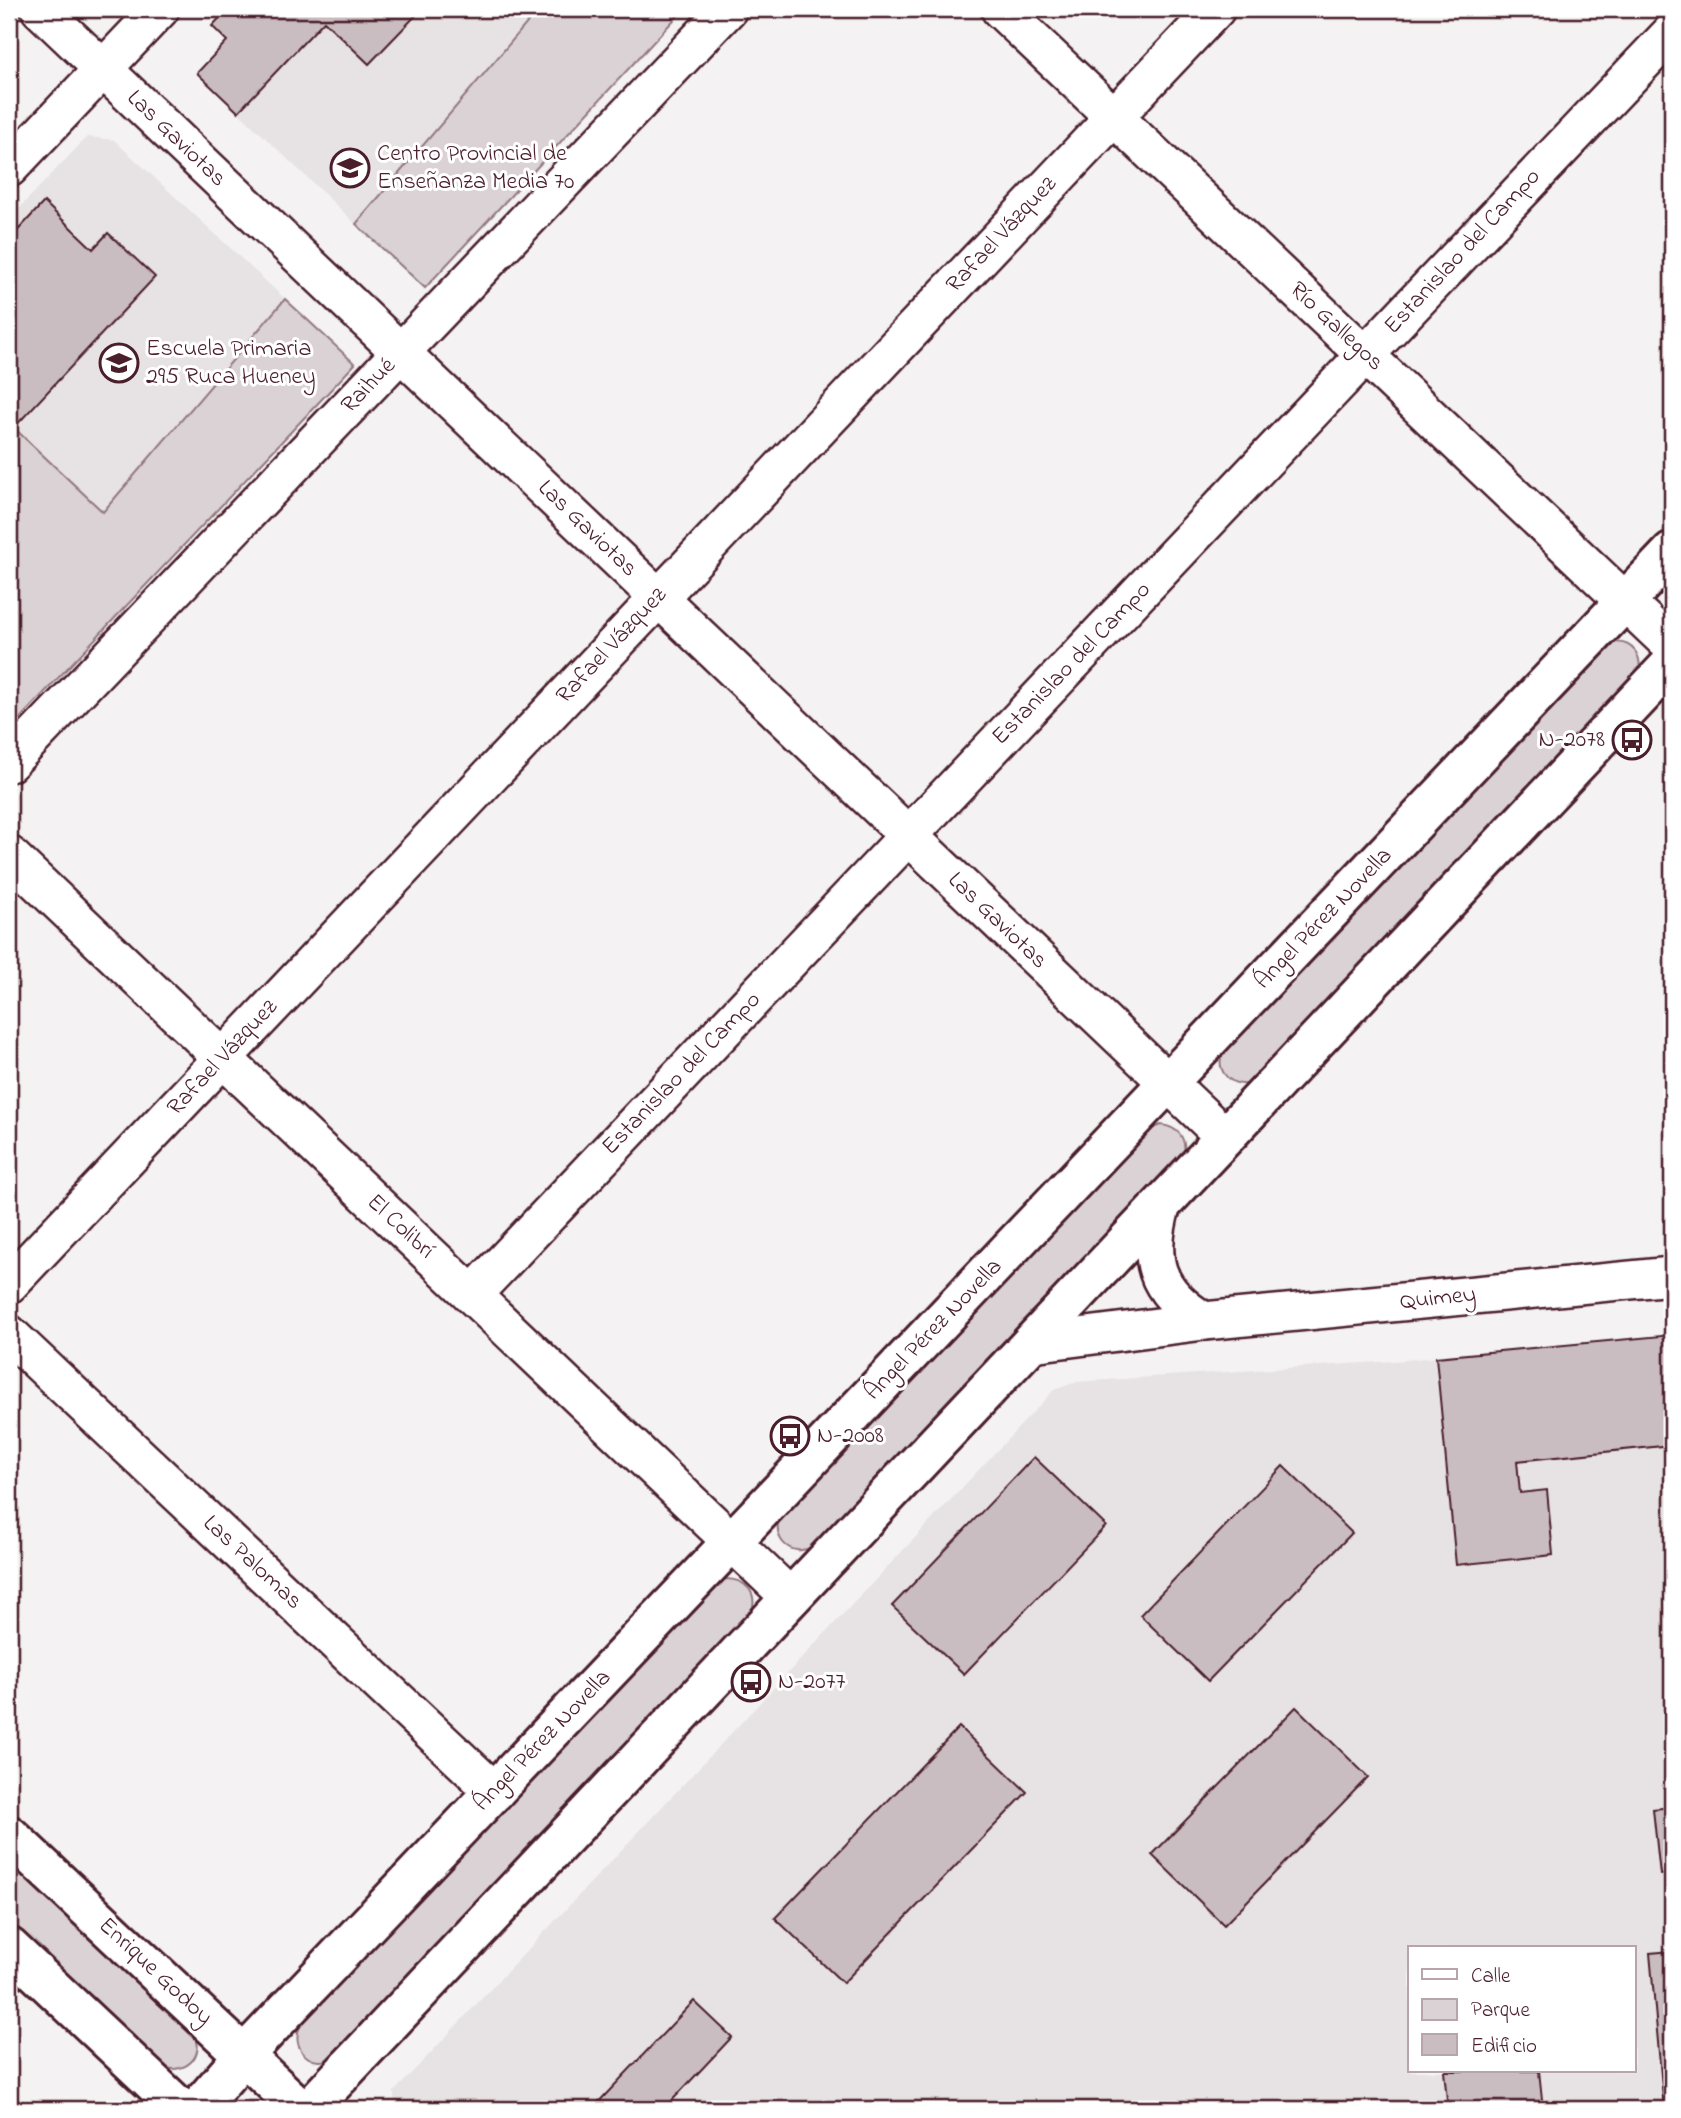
<svg xmlns="http://www.w3.org/2000/svg" width="1681" height="2118" viewBox="0 0 1681 2118" font-family="'Indie Flower',sans-serif">
	<style>
		.built { fill: #e7e2e3; fill-rule: evenodd }
		.green { fill: #dbd2d5; stroke: #927880; stroke-width: 2 }
		.building { fill: #cabdc1; stroke: #4a1f2b; stroke-width: 2 }
		.lines { fill: none; stroke-linecap: round; stroke-linejoin: round }
		.minor-casing { stroke: #4a1f2b; stroke-width: 42 }
		.secondary-casing { stroke: #4a1f2b; stroke-width: 44 }
		.minor { stroke: #fff; stroke-width: 37 }
		.secondary { stroke: #fff; stroke-width: 38 }
		.labels { text-anchor: middle; dominant-baseline: central; stroke-width: 6; stroke-linejoin: round; paint-order: stroke }
		.street-label { font-size: 24px; fill: #4a1f2b; stroke: #fff }
		.poi-label { font-size: 24px; fill: #4a1f2b; stroke: #fff; text-anchor: start }
	</style>
	<rect width="100%" height="100%" fill="#f4f2f2"/>
	<filter id="ink" filterUnits="userSpaceOnUse"><feTurbulence type="fractalNoise" baseFrequency=".0143" numOctaves="2"/><feDisplacementMap in="SourceGraphic" scale="14" xChannelSelector="R" yChannelSelector="G"/><feConvolveMatrix kernelMatrix="1 2 1 2 8 2 1 2 1" color-interpolation-filters="sRGB"/></filter>
	<g filter="url(#ink)">
		<g class="built">
			<polygon points="228,9 539,9 356,224 197,73 227,41 212,26"/>
			<polygon points="87,137 114,140 285,299 102,513 14,428 9,433 9,219"/>
			<path d="M1672,1335V2109H395L394,2092L1054,1390L1077,1382L1394,1361ZM1410,1948H1634V2071H1410Z"/>
		</g>
		<g class="green">
			<polygon points="539,9 684,9 425,288 356,224"/>
			<polygon points="285,299 355,364 9,730 9,433 14,428 103,512"/>
			<path d="M1616,642C1634,643 1642,656 1639,673L1249,1084C1228,1086 1214,1069 1224,1049L1609,643Z"/>
			<path d="M1161,1125C1178,1127 1187,1138 1184,1156L813,1547C790,1558 771,1539 780,1515L1147,1130Z"/>
			<path d="M725,1579C746,1579 759,1593 751,1614L333,2057C311,2070 290,2048 300,2026L712,1588Z"/>
			<path d="M9,1856L195,2034C205,2056 185,2075 163,2067L9,1921Z"/>
		</g>
		<g class="building">
			<polygon points="228,9 422,9 369,64 324,21 238,112 197,73 227,41 212,26"/>
			<polygon points="44,202 93,249 108,233 155,277 9,433 9,240"/>
			<polygon points="1672,1335 1672,1445 1517,1461 1520,1493 1547,1490 1553,1555 1456,1565 1436,1357"/>
			<polygon points="1034,1457 1106,1526 964,1674 892,1606"/>
			<polygon points="1283,1466 1352,1533 1208,1681 1140,1615"/>
			<polygon points="1296,1707 1368,1777 1224,1925 1152,1855"/>
			<polygon points="959,1727 1027,1792 843,1983 775,1918"/>
			<polygon points="1672,1807 1672,1874 1660,1875 1653,1809"/>
			<polygon points="1672,1951 1672,2109 1664,2109 1650,1953"/>
			<polygon points="694,2001 732,2037 664,2109 592,2109"/>
			<polygon points="1444,2071 1539,2071 1543,2109 1448,2109"/>
		</g>
		<g class="lines">
			<defs>
				<g id="minor">
					<polyline points="40,9 1225,1137"/>
					<polyline points="1000,9 1672,646"/>
					<polyline points="9,168 160,9"/>
					<polyline points="9,763 728,9"/>
					<polyline points="9,855 791,1598"/>
					<path d="M1162,1204C1146,1258 1154,1291 1204,1321"/>
					<polyline points="9,1284 1216,9"/>
					<polyline points="472,1295 1672,32"/>
					<polyline points="9,1334 495,1792"/>
					<polyline points="1032,1343 1204,1321 1672,1276"/>
				</g>
				<g id="secondary">
					<polyline points="9,1835 301,2109"/>
					<polyline points="9,1947 181,2109"/>
					<polyline points="197,2109 244,2055 1672,552"/>
					<polyline points="309,2109 1672,663"/>
				</g>
			</defs>
			<use href="#minor" class="minor-casing"/>
			<use href="#secondary" class="secondary-casing"/>
			<use href="#minor" class="minor"/>
			<use href="#secondary" class="secondary"/>
		</g>
	</g>
	<defs>
		<symbol id="school-ring" viewBox="-11 -11 22 22"><circle r="9.5" fill="#fff" stroke="#4a1f2b" stroke-width="1.5"/><path d="M0-5L7-2L0 1L-7-2ZM-4 1L0 2.5L4 1V4Q0 6-4 4Z" fill="#4a1f2b"/></symbol>
		<symbol id="bus-ring" viewBox="-11 -11 22 22"><circle r="9.5" fill="#fff" stroke="#4a1f2b" stroke-width="1.5"/><path d="M-5-6H5V4H4V6H2V4H-2V6H-4V4H-5ZM-3.5-4V0h7V-4ZM-3.5 1.2v1.5H-2V1.2ZM2 1.2v1.5H3.5V1.2Z" fill="#4a1f2b"/></symbol>
	</defs>
	<g fill-rule="evenodd">
		<use href="#school-ring" x="328" y="146" width="44" height="44"/>
		<use href="#school-ring" x="97" y="341" width="44" height="44"/>
		<use href="#bus-ring" x="1610" y="718" width="44" height="44"/>
		<use href="#bus-ring" x="768" y="1414" width="44" height="44"/>
		<use href="#bus-ring" x="729" y="1660" width="44" height="44"/>
	</g>
	<g class="labels">
		<g class="street-label">
			<text transform="translate(176 139) rotate(44)">Las Gaviotas</text>
			<text transform="translate(1002 235) rotate(-47)">Rafael Vázquez</text>
			<text transform="translate(1463 252) rotate(-47)">Estanislao del Campo</text>
			<text transform="translate(1336 327) rotate(43)">Río Gallegos</text>
			<text transform="translate(369 386) rotate(-46)">Raihué</text>
			<text transform="translate(587 529) rotate(44)">Las Gaviotas</text>
			<text transform="translate(612 646) rotate(-47)">Rafael Vázquez</text>
			<text transform="translate(1072 664) rotate(-46)">Estanislao del Campo</text>
			<text transform="translate(1324 919) rotate(-46)">Ángel Pérez Novella</text>
			<text transform="translate(997 921) rotate(44)">Las Gaviotas</text>
			<text transform="translate(223 1058) rotate(-47)">Rafael Vázquez</text>
			<text transform="translate(682 1074) rotate(-46)">Estanislao del Campo</text>
			<text transform="translate(400 1227) rotate(43)">El Colibrí</text>
			<text transform="translate(1438 1299) rotate(-6)">Quimey</text>
			<text transform="translate(934 1330) rotate(-46)">Ángel Pérez Novella</text>
			<text transform="translate(252 1563) rotate(43)">Las Palomas</text>
			<text transform="translate(543 1741) rotate(-46)">Ángel Pérez Novella</text>
			<text transform="translate(155 1972) rotate(43)">Enrique Godoy</text>
		</g>
		<g class="poi-label">
			<text x="377" y="154">Centro Provincial de<tspan x="377" dy="28">Enseñanza Media 70</tspan></text>
			<text x="146" y="349">Escuela Primaria<tspan x="146" dy="28">295 Ruca Hueney</tspan></text>
			<text x="1605" y="740" text-anchor="end">N-2078</text>
			<text x="817" y="1436">N-2008</text>
			<text x="778" y="1682">N-2077</text>
		</g>
	</g>
	<rect width="1681" height="2118" fill="none" stroke="#fff" stroke-width="35"/>
	<rect x="18" y="18" width="1646" height="2083" fill="none" stroke="#4a1f2b" stroke-width="2.5" filter="url(#ink)"/>
	<rect x="1408" y="1946" width="228" height="126" fill="#ffffff" stroke="#b7a5aa" stroke-width="2"/>
	<rect x="1422" y="1969" width="35" height="10" fill="#ffffff" stroke="#b7a5aa" stroke-width="2"/>
	<text x="1471" y="1982" font-size="21" fill="#4a1f2b">Calle</text>
	<rect x="1422" y="1999" width="35" height="21" fill="#dbd2d5" stroke="#b7a5aa" stroke-width="2"/>
	<text x="1471" y="2016" font-size="21" fill="#4a1f2b">Parque</text>
	<rect x="1422" y="2034" width="35" height="21" fill="#cabdc1" stroke="#b7a5aa" stroke-width="2"/>
	<text x="1471" y="2052" font-size="21" fill="#4a1f2b">Edificio</text>
</svg>
